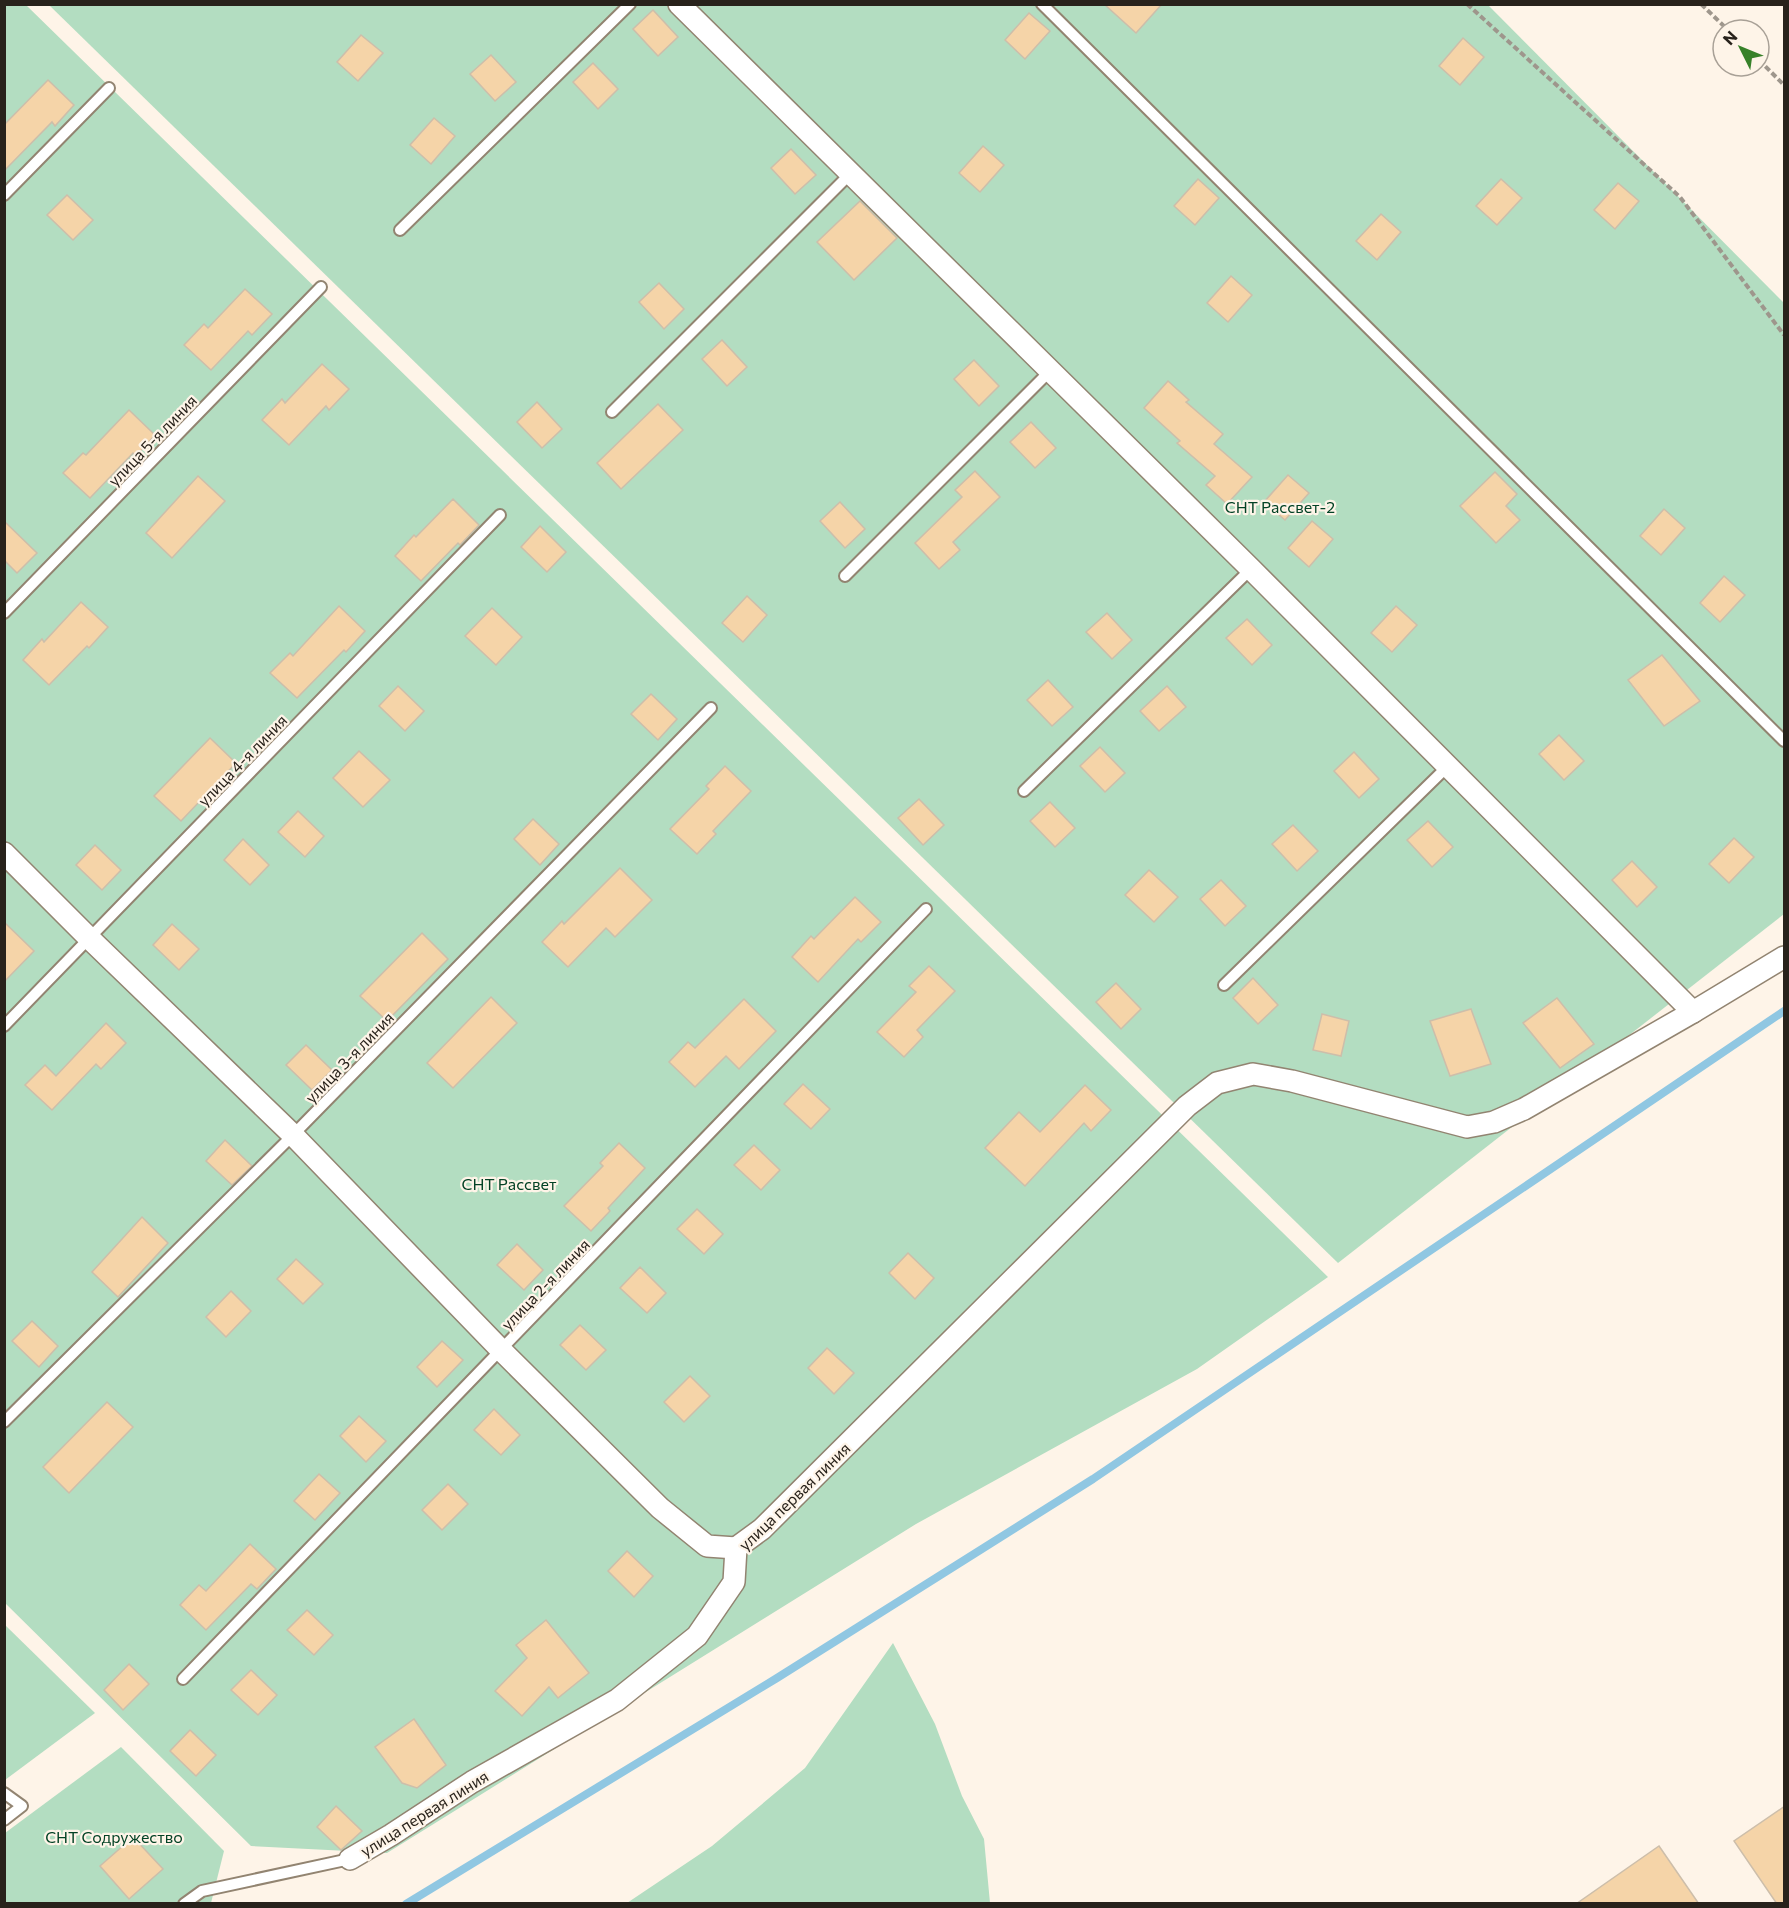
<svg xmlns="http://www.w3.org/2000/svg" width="1789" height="1908" viewBox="0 0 1789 1908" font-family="Commissioner,sans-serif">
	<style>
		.green { fill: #b3ddc1 }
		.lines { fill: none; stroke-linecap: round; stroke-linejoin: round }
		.stream { stroke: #90c7e2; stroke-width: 8 }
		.building { fill: #f5d4a8; stroke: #cdbeaa; stroke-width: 1.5 }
		.service-casing { stroke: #928471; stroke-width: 14 }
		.minor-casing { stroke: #928471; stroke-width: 24 }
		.path { stroke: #9e968c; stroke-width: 4; stroke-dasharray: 6 3; stroke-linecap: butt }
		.service { stroke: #fff; stroke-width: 10 }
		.minor { stroke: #fff; stroke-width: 21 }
		.labels { text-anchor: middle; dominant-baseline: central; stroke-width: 4.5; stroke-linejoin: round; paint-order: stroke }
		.street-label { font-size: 16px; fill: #28221b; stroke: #fef4e8 }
		.park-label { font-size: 16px; fill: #034225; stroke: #fef4e8 }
	</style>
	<rect width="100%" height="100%" fill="#fef4e8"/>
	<g class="green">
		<polygon points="4,5 26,5 1328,1277 1197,1369 916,1524 387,1853 251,1846 5,1603"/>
		<polygon points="49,5 1488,5 1784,303 1784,914 1338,1263"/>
		<polygon points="4,1624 95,1713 5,1780 4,1780"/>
		<polygon points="893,1643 935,1724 962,1796 984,1839 990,1903 627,1903 712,1846 805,1768"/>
		<polygon points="121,1747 224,1851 211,1903 5,1904 5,1833"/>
	</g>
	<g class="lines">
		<polyline class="stream" points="406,1904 777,1678 1093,1479 1784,1011"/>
	</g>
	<g class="building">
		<polygon points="1104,4 1162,4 1136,33"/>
		<polygon points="653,10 678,37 658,56 633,29"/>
		<polygon points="1029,13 1050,31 1025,59 1005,40"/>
		<polygon points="361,35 383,53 358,81 337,62"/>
		<polygon points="1463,38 1484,57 1460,85 1439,66"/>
		<polygon points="491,55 516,82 495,101 470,74"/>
		<polygon points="593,63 618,89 598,109 573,82"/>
		<polygon points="48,80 74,105 55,126 52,122 4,171 4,125"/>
		<polygon points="434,118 455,136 431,164 410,145"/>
		<polygon points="983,146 1004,165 980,192 959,173"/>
		<polygon points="791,149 816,175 795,194 771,168"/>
		<polygon points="1198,179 1219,198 1195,225 1174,206"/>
		<polygon points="1501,179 1522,198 1497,225 1476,206"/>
		<polygon points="1618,183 1639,201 1615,229 1594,210"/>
		<polygon points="67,195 93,220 73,240 47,215"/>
		<polygon points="860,201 897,238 854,280 817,242"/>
		<polygon points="1381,214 1401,232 1377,260 1356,241"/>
		<polygon points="1231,276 1252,295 1228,322 1207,303"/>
		<polygon points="659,283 684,309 664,329 639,302"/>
		<polygon points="245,289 272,314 252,335 248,331 211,370 184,345 204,324 208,328"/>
		<polygon points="722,340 747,367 727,386 702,359"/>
		<polygon points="974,360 999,386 979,406 954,379"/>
		<polygon points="322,364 349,389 329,410 326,406 289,445 262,420 282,399 285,403"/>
		<polygon points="1168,381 1189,400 1186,402 1223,434 1214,444 1252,477 1227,504 1206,485 1215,476 1177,443 1180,441 1144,408"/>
		<polygon points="537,402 562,429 542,448 517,422"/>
		<polygon points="658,404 683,430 621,489 597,463"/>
		<polygon points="129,410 155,435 136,456 133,453 90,498 63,473 83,453 86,455"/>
		<polygon points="1031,422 1056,448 1035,468 1010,442"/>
		<polygon points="975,471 1000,497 953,542 960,550 939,569 915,543 962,497 955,490"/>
		<polygon points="1495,472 1517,494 1506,506 1520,520 1496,543 1460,506"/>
		<polygon points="1288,475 1309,493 1285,520 1264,502"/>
		<polygon points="198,476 225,501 172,558 146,533"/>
		<polygon points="453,499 479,525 460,545 458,543 421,581 395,556 414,535 416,537"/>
		<polygon points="840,502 865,529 845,548 820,521"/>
		<polygon points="1664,509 1685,528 1661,555 1640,536"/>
		<polygon points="4,521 37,553 17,573 4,560"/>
		<polygon points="1312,521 1333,539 1309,567 1288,548"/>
		<polygon points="540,526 566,552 547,572 521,547"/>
		<polygon points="1724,576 1745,595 1720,622 1700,603"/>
		<polygon points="747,596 767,615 743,642 722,623"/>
		<polygon points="81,602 108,627 89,648 87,646 49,685 23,660 42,639 44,642"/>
		<polygon points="339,606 365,631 346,652 344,650 297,698 270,673 290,653 293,656"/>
		<polygon points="1396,606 1417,625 1392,652 1371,633"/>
		<polygon points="492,608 522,637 496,665 465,636"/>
		<polygon points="1107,613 1132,640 1112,659 1086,632"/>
		<polygon points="1247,619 1272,645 1252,665 1226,638"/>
		<polygon points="1662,655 1700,701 1664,726 1628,680"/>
		<polygon points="1048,680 1073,707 1052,726 1027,700"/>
		<polygon points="398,686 424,711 405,731 379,706"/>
		<polygon points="1167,686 1186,707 1159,731 1140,711"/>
		<polygon points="651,694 677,719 658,740 631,714"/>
		<polygon points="1559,735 1584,761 1564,780 1539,754"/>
		<polygon points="210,738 236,763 181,821 154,796"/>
		<polygon points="1100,747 1125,773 1105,792 1080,766"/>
		<polygon points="359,751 390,780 363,807 333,778"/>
		<polygon points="1354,752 1379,779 1359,798 1334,771"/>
		<polygon points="725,766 751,791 713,831 716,834 697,854 670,829 709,789 706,786"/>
		<polygon points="919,799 944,825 923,845 898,818"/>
		<polygon points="1050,802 1075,828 1055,847 1030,821"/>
		<polygon points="298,811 324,836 305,857 278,832"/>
		<polygon points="533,819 559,844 540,865 514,839"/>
		<polygon points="1428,821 1453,847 1432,867 1407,840"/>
		<polygon points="1293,825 1318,851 1297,871 1272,844"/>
		<polygon points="1734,838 1754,857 1729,883 1709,864"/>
		<polygon points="243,839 269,865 250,885 224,860"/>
		<polygon points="95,845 121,870 102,890 76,865"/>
		<polygon points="1632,861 1657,887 1637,907 1612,880"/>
		<polygon points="620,868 652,900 615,937 606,928 568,967 542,942 562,921 564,924"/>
		<polygon points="1149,870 1178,897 1154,922 1125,895"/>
		<polygon points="1221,880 1246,906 1225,926 1200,899"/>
		<polygon points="855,897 881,922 861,942 858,939 818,982 792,957 811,936 814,939"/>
		<polygon points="4,922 34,951 4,982"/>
		<polygon points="172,924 199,949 179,970 153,945"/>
		<polygon points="422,933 448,959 387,1021 360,996"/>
		<polygon points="929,966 955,991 917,1030 923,1037 904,1057 877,1032 916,992 909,986"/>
		<polygon points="1253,978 1278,1005 1258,1024 1233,998"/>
		<polygon points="1116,983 1141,1009 1121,1029 1096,1002"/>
		<polygon points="491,997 517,1023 453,1088 427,1063"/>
		<polygon points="1557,998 1594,1044 1560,1068 1523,1023"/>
		<polygon points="744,999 776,1031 739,1069 726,1056 695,1087 669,1062 688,1042 695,1048"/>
		<polygon points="1471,1009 1491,1064 1450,1076 1430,1021"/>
		<polygon points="1322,1014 1349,1021 1341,1056 1313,1050"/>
		<polygon points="106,1023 126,1043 101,1069 96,1064 52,1110 25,1085 45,1065 56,1076"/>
		<polygon points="306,1045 332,1070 312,1090 286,1065"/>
		<polygon points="803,1084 830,1109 811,1129 784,1104"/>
		<polygon points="1085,1085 1111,1110 1091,1131 1084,1123 1025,1186 985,1148 1019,1112 1040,1132"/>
		<polygon points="225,1140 252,1166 232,1185 206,1161"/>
		<polygon points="619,1143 645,1168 608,1208 610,1211 591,1231 564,1206 603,1166 600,1163"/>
		<polygon points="754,1145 780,1170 761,1190 734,1165"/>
		<polygon points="697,1209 723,1234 704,1254 677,1229"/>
		<polygon points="142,1217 168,1243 118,1297 92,1272"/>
		<polygon points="517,1244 543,1270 524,1290 497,1265"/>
		<polygon points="908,1253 934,1278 915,1299 889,1273"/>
		<polygon points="296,1259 323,1284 303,1304 277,1279"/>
		<polygon points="640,1267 666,1293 647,1313 620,1288"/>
		<polygon points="231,1291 251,1311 226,1337 206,1317"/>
		<polygon points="32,1321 58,1346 39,1367 12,1341"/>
		<polygon points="580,1325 606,1350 586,1370 560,1345"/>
		<polygon points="442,1341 463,1360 437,1387 417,1367"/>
		<polygon points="827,1348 854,1373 834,1394 808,1368"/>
		<polygon points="690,1376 710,1396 684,1422 664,1402"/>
		<polygon points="107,1402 133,1427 69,1493 43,1467"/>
		<polygon points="494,1409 520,1435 501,1455 474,1430"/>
		<polygon points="359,1416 386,1441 366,1462 340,1436"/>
		<polygon points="319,1474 340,1493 315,1520 294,1501"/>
		<polygon points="448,1484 468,1504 442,1530 422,1510"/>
		<polygon points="250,1544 276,1569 257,1589 251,1584 206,1630 180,1605 199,1585 206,1591"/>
		<polygon points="627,1551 653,1576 634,1597 608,1571"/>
		<polygon points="307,1610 333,1635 314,1655 287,1630"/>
		<polygon points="546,1620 589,1673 558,1698 549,1687 522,1716 495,1691 527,1658 516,1645"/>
		<polygon points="129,1664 149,1684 123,1710 104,1690"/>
		<polygon points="251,1670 277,1695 258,1715 231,1690"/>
		<polygon points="414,1719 446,1765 417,1788 402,1783 375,1747"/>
		<polygon points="190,1730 216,1755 196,1776 170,1751"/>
		<polygon points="336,1806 362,1831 341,1850 317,1827"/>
		<polygon points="1785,1806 1785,1904 1777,1904 1734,1841"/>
		<polygon points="133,1837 163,1869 129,1899 100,1866"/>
		<polygon points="1659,1846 1699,1904 1576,1904"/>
	</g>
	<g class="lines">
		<defs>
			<g id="service">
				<polyline points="1042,4 1784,741"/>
				<polyline points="4,195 109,88"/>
				<polyline points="400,230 630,4"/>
				<polyline points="612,412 850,174"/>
				<polyline points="845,576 1050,371"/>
				<polyline points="4,613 321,287"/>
				<polyline points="1024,791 1251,569"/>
				<polyline points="1224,985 1448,766"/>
				<polyline points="4,1026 500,515"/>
				<polyline points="4,1422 293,1135 711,708"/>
				<polyline points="183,1679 926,909"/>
				<polyline points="4,1793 22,1806 4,1820"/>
				<polyline points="184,1904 202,1891 350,1859"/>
			</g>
			<g id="minor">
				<polyline points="679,4 1251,569 1693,1012"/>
				<polyline points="4,853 90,939 293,1135 502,1351 660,1508 707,1546 736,1548"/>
				<polyline points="350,1859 391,1835 472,1782 617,1700 697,1636 734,1582 736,1548 762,1529 1187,1106 1217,1083 1253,1074 1292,1081 1467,1127 1494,1122 1524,1109 1693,1012 1784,957"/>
			</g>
		</defs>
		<use href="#service" class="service-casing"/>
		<use href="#minor" class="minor-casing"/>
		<g class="path">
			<polyline points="1467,4 1680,197 1784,335"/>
			<polyline points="1701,4 1728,30"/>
			<polyline points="1759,60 1784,85"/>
		</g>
		<use href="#service" class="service"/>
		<use href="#minor" class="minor"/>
	</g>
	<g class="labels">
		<g class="street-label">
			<text transform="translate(152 440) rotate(-46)">улица 5-я линия</text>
			<text transform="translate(242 760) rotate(-46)">улица 4-я линия</text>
			<text transform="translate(349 1057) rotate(-46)">улица 3-я линия</text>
			<text transform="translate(545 1284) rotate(-46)">улица 2-я линия</text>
			<text transform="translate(794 1496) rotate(-44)">улица первая линия</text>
			<text transform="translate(424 1813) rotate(-32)">улица первая линия</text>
		</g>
		<g class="park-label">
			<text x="1280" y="506">СНТ Рассвет-2</text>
			<text x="509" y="1183">СНТ Рассвет</text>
			<text x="114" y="1836">СНТ Содружество</text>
		</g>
	</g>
	<rect width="1789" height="1908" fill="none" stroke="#28221b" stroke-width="12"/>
	<g transform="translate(1741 48) rotate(313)"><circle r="28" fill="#fef4e8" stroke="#a8a096" stroke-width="1.5"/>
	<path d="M0-4.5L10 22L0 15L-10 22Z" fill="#378129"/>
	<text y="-9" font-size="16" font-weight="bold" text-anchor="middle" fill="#28221b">N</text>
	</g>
</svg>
